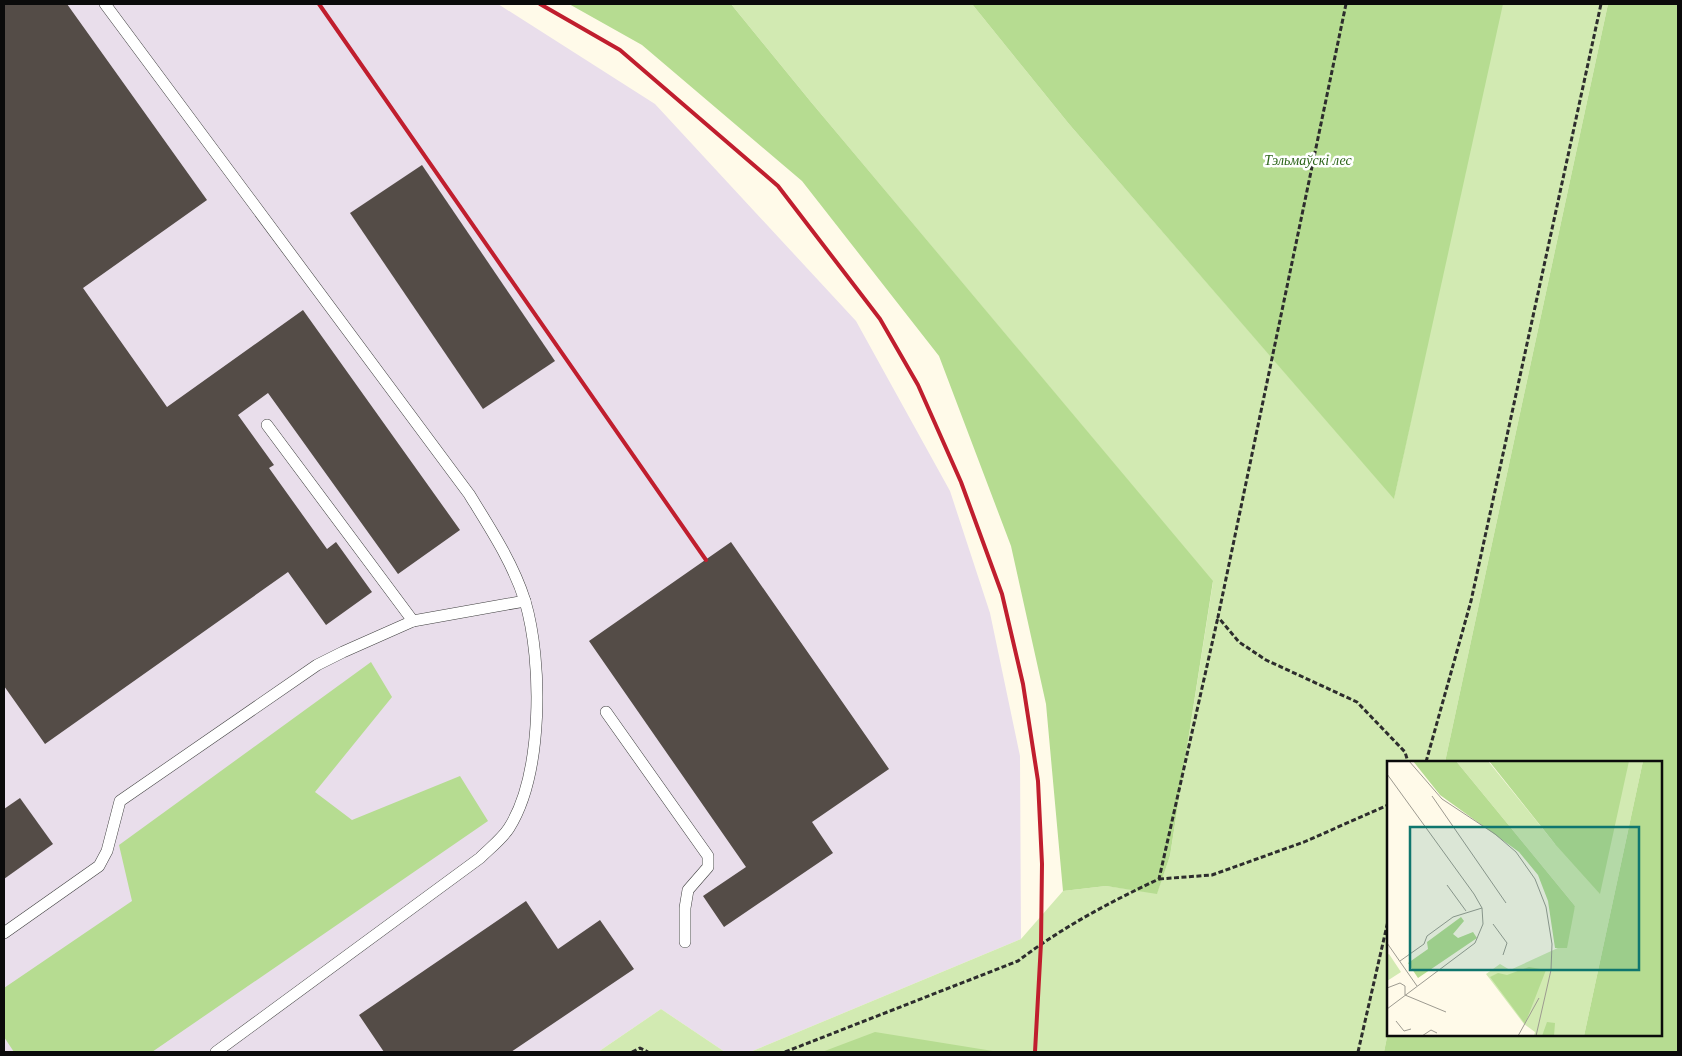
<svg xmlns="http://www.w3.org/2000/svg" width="1682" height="1056" viewBox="0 0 1682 1056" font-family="'Libre Baskerville',serif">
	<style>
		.industrial { fill: #e9deeb }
		.green { fill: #d2eab2 }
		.forest { fill: #b6dc91 }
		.building { fill: #544c47 }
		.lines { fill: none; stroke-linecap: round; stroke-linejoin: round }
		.lane-casing { stroke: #3e3e3e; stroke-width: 12 }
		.path { stroke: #2d2d2d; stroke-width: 3; stroke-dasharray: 5 2.5; stroke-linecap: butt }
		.lane { stroke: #fff; stroke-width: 11 }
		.rail { stroke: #c01e2e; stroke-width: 4 }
		.labels { text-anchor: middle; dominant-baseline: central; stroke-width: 5; stroke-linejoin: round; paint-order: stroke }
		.park-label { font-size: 14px; font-style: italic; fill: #2d651a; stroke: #fff }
		.inset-road { fill: none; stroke: #9d9a90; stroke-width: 1 }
		.view { fill: #0f766e; fill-opacity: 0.15; stroke: #0f766e; stroke-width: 2.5 }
		.inset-edge { fill: none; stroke: #0b0b0b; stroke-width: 2.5 }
	</style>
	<rect width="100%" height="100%" fill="#fffae9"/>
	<polygon class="industrial" points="4,4 498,4 655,104 856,321 950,491 990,613 1020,756 1021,939 750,1052 725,1052 661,1009 598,1052 4,1052"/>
	<g class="green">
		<polygon points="731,4 972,4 1069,124 1394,498 1501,4 1608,4 1445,762 1388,762 1388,1032 1384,1052 750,1052 1021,939 1063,891 1106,886 1157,893 1170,856 1213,582 811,102"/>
		<polygon points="661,1009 725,1052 598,1052"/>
	</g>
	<g class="forest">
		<polygon points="569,4 731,4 811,102 1213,581 1170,856 1157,894 1106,886 1063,891 1046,704 1011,546 939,356 802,181 642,45"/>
		<polygon points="972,4 1503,4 1394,499 1069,124"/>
		<polygon points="1608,4 1678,4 1678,1052 1384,1052 1388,1032 1388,1035 1661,1035 1661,762 1445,762"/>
		<polygon points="371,662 392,697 315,792 352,820 460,776 488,821 152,1052 14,1052 4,1037 4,988 132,901 119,845"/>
		<polygon points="875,1032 999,1052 822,1052"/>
	</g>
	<g class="building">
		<polygon points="4,4 67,4 207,200 83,288 167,407 303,310 460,530 398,574 268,393 238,415 274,465 269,468 327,549 336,542 372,592 326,625 288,572 45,744 4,686"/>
		<polygon points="422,165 555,361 483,409 350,213"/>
		<polygon points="731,542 889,769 812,822 833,853 724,927 703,896 746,867 589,641"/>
		<polygon points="20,798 53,844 4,879 4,809"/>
		<polygon points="526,901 558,949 600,920 634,969 511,1052 384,1052 359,1015"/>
	</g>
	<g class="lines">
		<defs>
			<g id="lane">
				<path d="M105,4L469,494C490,528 513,563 525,601C543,662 543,774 509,828C502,839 489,849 480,858L216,1052"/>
				<polyline points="267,425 413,621"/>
				<polyline points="606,712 708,856 708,867 688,890 685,908 685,942"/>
				<polyline points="4,933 99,866 107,851 120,801 317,665 343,652 413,621 525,601"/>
			</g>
		</defs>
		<use href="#lane" class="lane-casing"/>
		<g class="path">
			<polyline points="1346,4 1218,617 1239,642 1266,660 1357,702 1405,752 1408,762"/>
			<polyline points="1426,762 1471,601 1601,4"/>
			<polyline points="1159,879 1212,875 1304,842 1388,805"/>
			<polyline points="632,1052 640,1048 648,1052"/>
			<path d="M785,1052L1018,961C1061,928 1110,902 1159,879L1218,617"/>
			<polyline points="1358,1052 1388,921"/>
		</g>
		<use href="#lane" class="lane"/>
		<g class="rail">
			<polyline points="319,4 706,560"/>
			<polyline points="540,4 620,50 778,186 880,319 918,385 961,482 1002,594 1023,684 1038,781 1042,864 1041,943 1035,1052"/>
		</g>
	</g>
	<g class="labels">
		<g class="park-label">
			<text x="1308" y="160">Тэльмаўскі лес</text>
		</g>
	</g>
	<g transform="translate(1387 761)">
		<rect width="275" height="275" fill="#fffae9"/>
		<path d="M69,0H101L168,83L241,0H256L197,275H147L148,271L137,263L99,213L113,203L123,209L173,186L188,145ZM2,193L14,211L0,220V194Z" fill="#d2eab2"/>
		<path d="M26,0H69L188,145L180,187H168L161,140L151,114L132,91L53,34ZM102,0H242L213,133L168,83ZM256,0H275V275H197ZM74,156L77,160L66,173L71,177L86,171L90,177L31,217L21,202L41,188L40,181ZM142,206L159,209L138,263L103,216L111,212L120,214ZM160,261L168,262L167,275H155Z" fill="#b6dc91"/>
		<path class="inset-road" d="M22,0L55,38L108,73L129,91L148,118L159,146L165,183L164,209L149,275M0,13L87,133L95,147L96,163L88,182L0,248M45,35L119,142M60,124L79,150M106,163L120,182L116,194M0,182L30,225M13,200L37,183L40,175L66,156L95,147M0,227L13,222L18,225V234M18,234L59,251M9,260L17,270L24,268M35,275L44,269L50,272M131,275L152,237"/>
		<path class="view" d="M23,66H252V209H23Z"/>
		<rect width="275" height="275" class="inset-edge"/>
	</g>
	<rect width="1682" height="1056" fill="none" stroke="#0b0b0b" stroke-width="10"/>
</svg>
